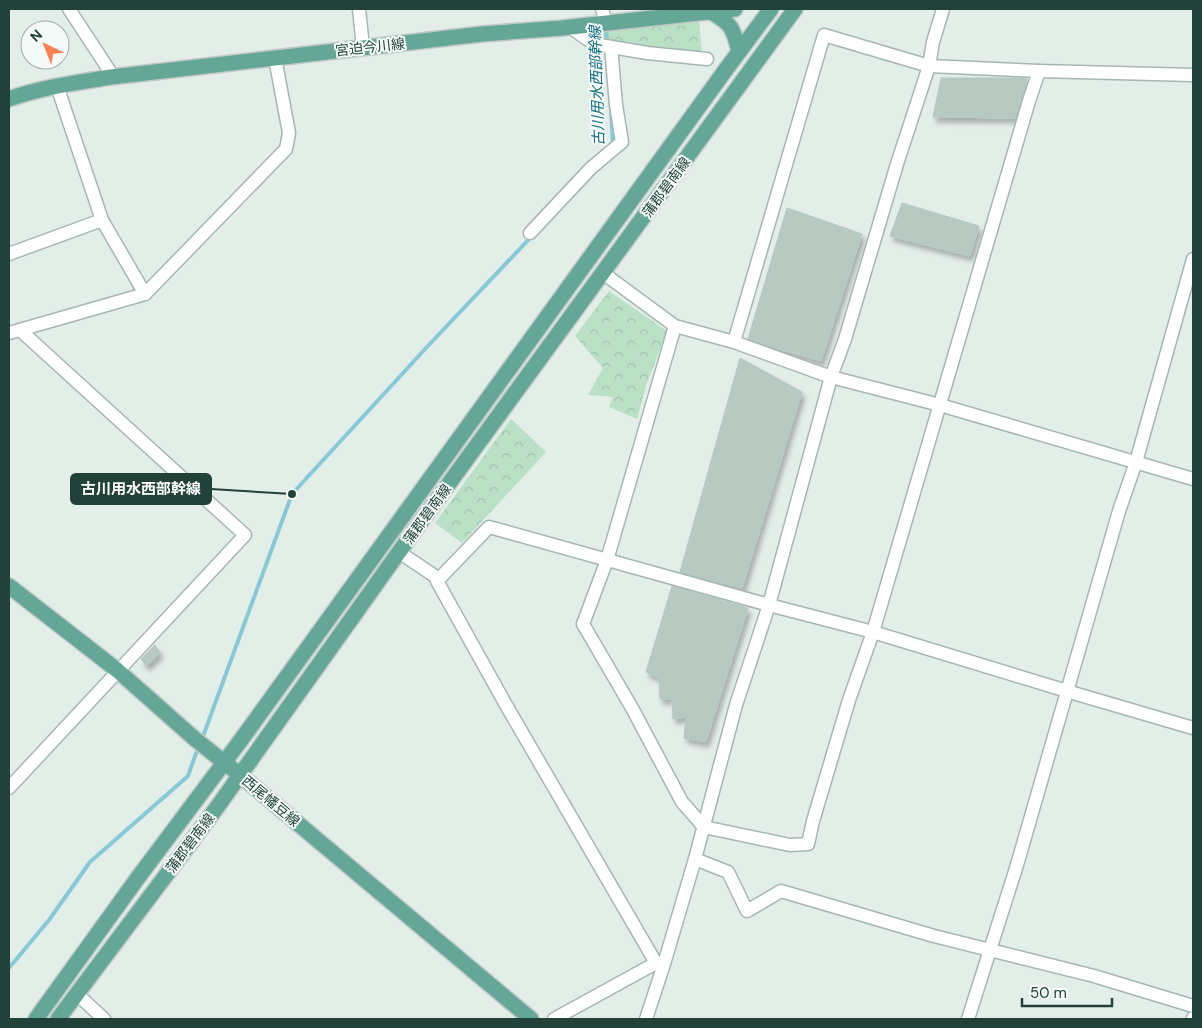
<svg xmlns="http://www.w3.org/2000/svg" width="1202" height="1028" viewBox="0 0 1202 1028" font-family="'DM Sans','Noto Sans JP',sans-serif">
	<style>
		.forest { fill: url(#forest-crowns) }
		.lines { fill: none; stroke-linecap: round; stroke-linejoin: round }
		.stream { stroke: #87c9d7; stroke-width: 4 }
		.building { fill: #b8c9c2; stroke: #b5c8c1; filter: url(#shadow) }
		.minor-casing { stroke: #a5b7b1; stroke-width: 15 }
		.major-casing { stroke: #c1cac8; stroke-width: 18 }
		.minor { stroke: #fff; stroke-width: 12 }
		.major { stroke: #64a797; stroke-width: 15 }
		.labels { text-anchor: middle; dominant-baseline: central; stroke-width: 4; stroke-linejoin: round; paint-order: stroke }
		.street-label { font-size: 14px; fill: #214139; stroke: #f4faf7 }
		.water-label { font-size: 15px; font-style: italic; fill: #166e82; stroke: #f4faf7 }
		.leader { fill: none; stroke: #214139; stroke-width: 2 }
		.callout-dot { fill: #214139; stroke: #f4faf7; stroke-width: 2 }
		.callout { fill: #214139; stroke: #214139; stroke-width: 2 }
		.callout-label { font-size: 15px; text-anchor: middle; font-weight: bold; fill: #fff }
	</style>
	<defs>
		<pattern id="forest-crowns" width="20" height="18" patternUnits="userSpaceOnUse" patternTransform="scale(1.25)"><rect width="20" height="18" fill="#bae1c5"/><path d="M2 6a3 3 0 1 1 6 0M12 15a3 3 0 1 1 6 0" fill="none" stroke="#a0c2aa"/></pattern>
		<filter id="shadow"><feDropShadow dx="3" dy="5" stdDeviation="2.5" flood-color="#0004"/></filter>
	</defs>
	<rect width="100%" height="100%" fill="#e3eee9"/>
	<g class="forest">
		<polygon points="699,21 702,53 659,52 589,39 589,32 595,30"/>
		<polygon points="609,291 667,331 646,386 637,419 609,407 613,397 588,395 603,368 575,336"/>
		<polygon points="511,419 546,452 462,543 435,523"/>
	</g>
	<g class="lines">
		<g class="stream">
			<polyline points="606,26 607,44"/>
			<polyline points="611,108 613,146"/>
			<polyline points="202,739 292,494 426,348 532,236"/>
			<polyline points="9,968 49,920 90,862 188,776 198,748"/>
		</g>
	</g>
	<g class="building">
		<polygon points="941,78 1014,78 1027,79 1016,118 933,117"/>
		<polygon points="902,203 979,226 970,256 890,236"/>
		<polygon points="787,208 862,234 821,361 776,348 748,339"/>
		<polygon points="740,358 802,392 742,589 680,572"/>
		<polygon points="672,586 748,608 706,742 684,738 686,717 673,719 672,699 660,699 659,678 646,672"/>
		<polygon points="155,645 160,653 147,666 141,659"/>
	</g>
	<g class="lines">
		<defs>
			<g id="minor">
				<polyline points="69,9 109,70 111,77"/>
				<polyline points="359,9 363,47"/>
				<polyline points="602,9 606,23"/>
				<polyline points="570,27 594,44 647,53 707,59"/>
				<polyline points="57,86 102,220 145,294"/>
				<polyline points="530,233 591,168 622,142 616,105 611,47"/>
				<polyline points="9,254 102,220"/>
				<polyline points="603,273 675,326 734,342 831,377 940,405 1193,479"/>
				<polyline points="675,326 607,560 583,624 632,708 682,802 704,827 790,845 808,844 813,821 849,700 873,632 1029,101 1039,71"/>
				<polyline points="9,333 145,294 286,149 289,133 275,58"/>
				<polyline points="734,342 824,35 929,66 1039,71 1193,75"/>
				<polyline points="399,552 439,579"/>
				<polyline points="9,788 245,535 20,330"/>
				<polyline points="695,859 728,872 747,911 781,891 934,936 1094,976 1193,1006"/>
				<polyline points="656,963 506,705 437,581 489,527 769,605 873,632 1080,695 1193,728"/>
				<polyline points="77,994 104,1019"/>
				<polyline points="554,1019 656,963 664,964"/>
				<polyline points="646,1019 664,964 695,859 736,705 769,605 831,377 845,339 897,164 929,66 933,42 943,9"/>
				<polyline points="968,1019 1017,865 1119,511 1136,462 1193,259"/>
				<polyline points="1193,1019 1193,1018"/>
			</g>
			<g id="major">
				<path d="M711,12C732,24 733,28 739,51"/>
				<path d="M9,99C42,87 76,83 111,77L482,34L562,28L735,9"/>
				<polyline points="9,586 117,670 195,739 240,775 531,1019"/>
				<polyline points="36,1019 137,879 241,740 727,68 771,9"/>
				<polyline points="58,1019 218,806 399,552 795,9"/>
			</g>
		</defs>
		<use href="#minor" class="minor-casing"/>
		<use href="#major" class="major-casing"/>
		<use href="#minor" class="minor"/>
		<use href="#major" class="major"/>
	</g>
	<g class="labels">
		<g class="street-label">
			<text transform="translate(370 47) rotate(-6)">宮迫今川線</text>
			<text transform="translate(666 187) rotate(-54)">蒲郡碧南線</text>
			<text transform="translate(427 514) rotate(-54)">蒲郡碧南線</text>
			<text transform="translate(271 801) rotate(40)">西尾幡豆線</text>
			<text transform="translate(190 843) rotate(-53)">蒲郡碧南線</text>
		</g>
		<g class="water-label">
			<text transform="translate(597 86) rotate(-92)">古川用水西部幹線</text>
		</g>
	</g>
	<path class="leader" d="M292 494L211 489"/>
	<circle class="callout-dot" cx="292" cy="494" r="5"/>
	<rect class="callout" x="71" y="474" width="140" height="30" rx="5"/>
	<g class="callout-label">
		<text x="141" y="494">古川用水西部幹線</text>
	</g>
	<rect width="1202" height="1028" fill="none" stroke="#214139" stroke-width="20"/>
	<g transform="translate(45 45) rotate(317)"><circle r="24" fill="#f4faf7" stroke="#a0b0ab"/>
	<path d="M0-4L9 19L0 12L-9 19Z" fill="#fc8053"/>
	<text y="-8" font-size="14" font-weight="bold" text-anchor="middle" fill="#214139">N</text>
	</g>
	<path d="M1022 998v8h90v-8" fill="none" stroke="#214139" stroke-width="2.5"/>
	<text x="1030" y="998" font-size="15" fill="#214139" stroke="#f4faf7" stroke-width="4" paint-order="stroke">50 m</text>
</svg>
